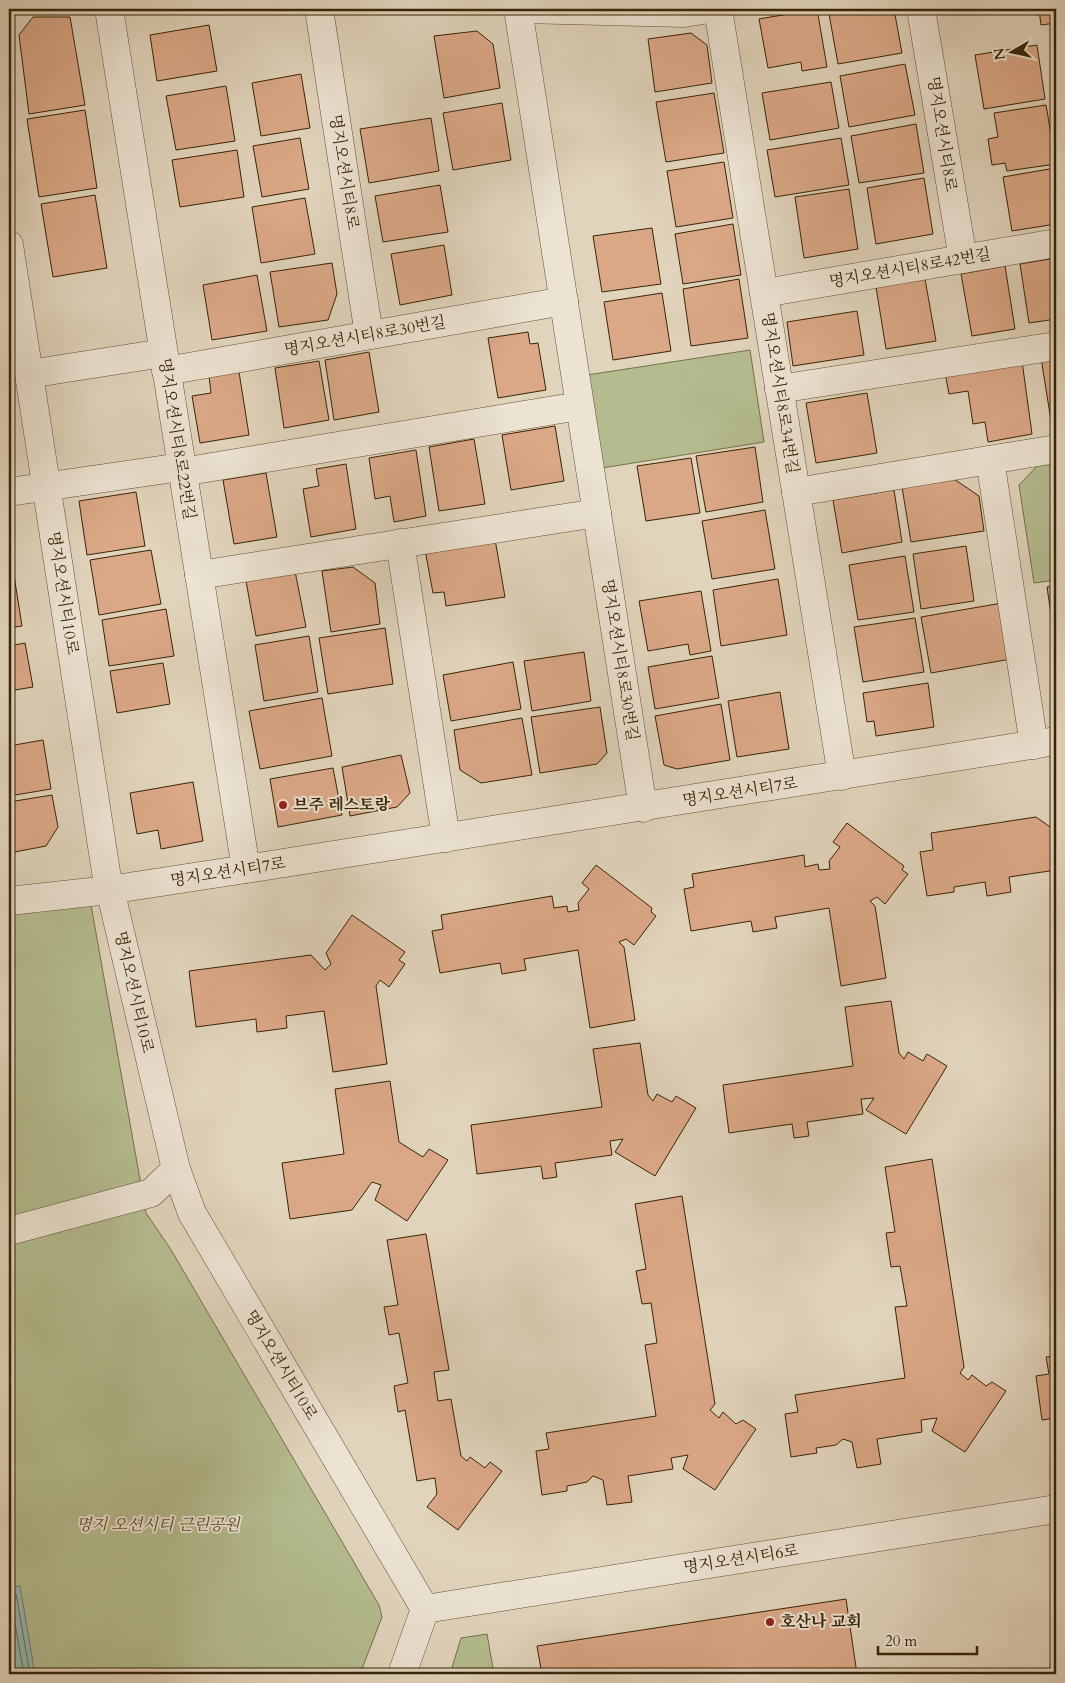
<svg xmlns="http://www.w3.org/2000/svg" width="1065" height="1683" viewBox="0 0 1065 1683" font-family="Cardo,'Noto Serif KR',serif">
	<style>
		.green { fill: #b4bc8f; stroke: #76704a }
		.water { fill: #94b8af; stroke: #707d6b }
		.lines { fill: none; stroke-linecap: round; stroke-linejoin: round }
		.shore { stroke: #666e5a; stroke-width: 1 }
		.building { fill: #dba887; stroke: #392406 }
		.minor-casing { stroke: #635034; stroke-width: 29 }
		.minor { stroke: #ece3d3; stroke-width: 28 }
		.poi-dot { fill: #8f2418; stroke: #ece3d3; stroke-width: 2 }
		.labels { text-anchor: middle; dominant-baseline: central; stroke-width: 4; stroke-linejoin: round; paint-order: stroke }
		.street-label { font-size: 16px; fill: #392406; stroke: #ece3d3 }
		.poi-label { font-size: 16px; font-weight: bold; fill: #392406; stroke: #ece3d3; text-anchor: start }
		.park-label { font-size: 16px; font-style: italic; fill: #584a28; stroke: #ece3d3 }
	</style>
	<rect width="100%" height="100%" fill="#e1d4bc"/>
	<filter id="stains"><feTurbulence type="fractalNoise" baseFrequency=".004" numOctaves="4"/><feColorMatrix values="0 0 0 0 .2 0 0 0 0 .09 0 0 0 0 .02 0 0 0 .5 -.17"/></filter>
	<radialGradient id="worn" r=".72"><stop offset=".6" stop-color="#630" stop-opacity="0"/><stop offset="1" stop-color="#630" stop-opacity=".3"/></radialGradient>
	<g class="green">
		<polygon points="750,350 764,442 602,468 587,375"/>
		<polygon points="1056,460 1056,580 1034,583 1019,485 1040,463"/>
		<polygon points="9,904 91,905 146,1213 170,1248 379,1605 382,1617 360,1674 9,1674"/>
		<polygon points="487,1634 494,1674 450,1674 461,1638"/>
	</g>
	<polygon class="water" points="20,1586 35,1674 9,1674 9,1588"/>
	<g class="lines">
		<g class="shore">
			<polyline points="9,1593 16,1594 30,1674"/>
			<polyline points="9,1599 11,1601 24,1674"/>
		</g>
	</g>
	<g class="building">
		<polygon points="817,9 827,67 802,71 801,62 768,68 759,19"/>
		<polygon points="858,9 894,9 902,53 838,64 829,14"/>
		<polygon points="1039,9 1056,9 1056,23 1041,25"/>
		<polygon points="33,17 70,17 85,105 29,114 19,35"/>
		<polygon points="209,25 217,71 157,81 150,35"/>
		<polygon points="477,31 493,44 500,88 444,98 434,36"/>
		<polygon points="691,33 707,45 712,83 655,92 648,39"/>
		<polygon points="1037,45 1045,99 984,109 975,55"/>
		<polygon points="905,64 915,115 849,127 840,76"/>
		<polygon points="301,74 310,128 261,136 252,83"/>
		<polygon points="831,82 839,128 770,140 762,93"/>
		<polygon points="226,86 235,141 176,150 166,96"/>
		<polygon points="714,93 724,153 666,162 656,102"/>
		<polygon points="502,103 511,160 453,170 443,113"/>
		<polygon points="1046,105 1056,164 1007,171 1005,163 992,165 988,139 998,137 994,113"/>
		<polygon points="85,110 97,188 39,197 27,119"/>
		<polygon points="431,118 439,171 369,183 360,129"/>
		<polygon points="916,124 924,173 859,183 851,136"/>
		<polygon points="300,138 309,189 262,197 253,146"/>
		<polygon points="841,138 849,185 775,197 767,150"/>
		<polygon points="237,150 244,197 180,207 172,160"/>
		<polygon points="724,162 733,218 676,227 667,171"/>
		<polygon points="1055,168 1056,224 1012,231 1003,177"/>
		<polygon points="924,178 933,234 876,244 867,188"/>
		<polygon points="440,185 448,232 383,242 375,196"/>
		<polygon points="849,189 858,249 804,258 795,197"/>
		<polygon points="95,195 107,268 53,277 41,204"/>
		<polygon points="305,198 315,254 261,263 252,207"/>
		<polygon points="733,224 741,275 683,284 675,234"/>
		<polygon points="652,228 661,284 602,292 593,236"/>
		<polygon points="444,245 452,295 400,305 391,254"/>
		<polygon points="1056,258 1056,319 1029,323 1020,264"/>
		<polygon points="332,263 337,294 328,320 279,327 270,272"/>
		<polygon points="1005,266 1015,329 972,336 961,274"/>
		<polygon points="257,275 267,331 212,340 203,285"/>
		<polygon points="739,279 748,338 691,346 683,289"/>
		<polygon points="925,279 936,341 886,349 876,287"/>
		<polygon points="662,293 671,351 613,360 604,302"/>
		<polygon points="857,311 864,355 793,366 787,322"/>
		<polygon points="528,332 530,344 538,343 546,390 498,398 488,338"/>
		<polygon points="369,352 379,412 334,420 325,360"/>
		<polygon points="1056,356 1056,427 1052,427 1041,358"/>
		<polygon points="319,361 329,420 284,428 275,368"/>
		<polygon points="1022,361 1032,434 988,442 985,422 973,424 968,391 949,394 945,373"/>
		<polygon points="239,372 249,435 200,443 192,396 211,393 209,376"/>
		<polygon points="867,393 877,453 816,463 806,403"/>
		<polygon points="555,426 564,481 511,490 502,435"/>
		<polygon points="474,439 485,504 439,511 429,447"/>
		<polygon points="755,447 763,502 706,512 696,456"/>
		<polygon points="416,450 426,516 394,522 390,496 375,499 369,458"/>
		<polygon points="691,458 700,513 646,521 637,466"/>
		<polygon points="346,464 356,529 311,537 303,489 319,486 316,469"/>
		<polygon points="266,473 277,537 234,544 223,480"/>
		<polygon points="954,479 979,496 984,531 911,542 902,487"/>
		<polygon points="894,490 902,542 842,553 833,500"/>
		<polygon points="136,492 145,546 87,555 79,501"/>
		<polygon points="765,510 775,569 712,579 702,521"/>
		<polygon points="495,539 505,597 446,606 444,592 433,593 425,550"/>
		<polygon points="9,540 13,565 9,566"/>
		<polygon points="966,546 974,601 921,609 913,554"/>
		<polygon points="151,550 161,604 99,615 90,560"/>
		<polygon points="905,556 914,612 858,620 849,565"/>
		<polygon points="353,567 375,583 380,624 331,632 322,571"/>
		<polygon points="13,569 22,626 9,628 9,570"/>
		<polygon points="295,571 306,627 256,636 246,581"/>
		<polygon points="778,579 787,635 721,646 713,590"/>
		<polygon points="1056,586 1056,642 1055,642 1047,587"/>
		<polygon points="701,591 711,651 690,655 688,644 648,651 639,601"/>
		<polygon points="1002,603 1011,659 931,673 921,617"/>
		<polygon points="166,609 174,656 109,666 102,620"/>
		<polygon points="915,618 924,672 863,682 854,627"/>
		<polygon points="385,628 393,684 328,694 319,638"/>
		<polygon points="309,636 318,692 264,701 255,645"/>
		<polygon points="25,643 33,687 9,691 9,646"/>
		<polygon points="584,652 591,701 532,711 524,661"/>
		<polygon points="712,656 719,698 655,709 648,667"/>
		<polygon points="513,662 521,709 451,721 443,675"/>
		<polygon points="163,663 170,704 117,713 110,671"/>
		<polygon points="928,683 934,727 876,736 874,721 867,722 863,693"/>
		<polygon points="780,692 789,749 737,757 728,701"/>
		<polygon points="322,698 332,756 260,769 249,711"/>
		<polygon points="721,704 730,760 677,769 664,765 655,716"/>
		<polygon points="600,707 607,753 597,764 540,773 531,717"/>
		<polygon points="522,718 532,775 481,783 460,770 454,730"/>
		<polygon points="43,740 51,789 9,796 9,746"/>
		<polygon points="401,755 410,793 397,807 350,816 342,767"/>
		<polygon points="333,768 342,815 278,827 270,779"/>
		<polygon points="193,782 203,841 161,849 158,830 137,834 130,793"/>
		<polygon points="52,795 58,827 46,846 9,853 9,802"/>
		<polygon points="1036,817 1056,831 1056,870 1009,877 1011,892 987,896 985,882 954,887 954,892 927,896 920,852 933,850 931,833"/>
		<polygon points="847,823 904,866 902,870 908,874 885,904 877,897 870,901 875,906 886,978 841,986 829,908 775,917 777,928 753,932 751,921 691,931 684,889 694,887 692,874 804,855 805,867 818,864 819,870 830,869 829,861 840,847 833,842"/>
		<polygon points="596,865 652,908 651,912 656,916 634,945 626,939 619,942 624,947 635,1020 590,1028 578,950 524,959 526,970 502,974 500,963 440,973 432,931 443,929 441,915 552,896 554,908 567,906 568,912 579,910 578,903 589,889 582,883"/>
		<polygon points="352,915 405,952 399,960 405,964 389,987 380,980 376,986 387,1064 333,1072 324,1011 286,1016 287,1028 257,1032 256,1019 196,1027 189,971 311,955 325,970 331,964 326,953"/>
		<polygon points="891,1001 899,1053 904,1059 908,1052 923,1061 927,1054 947,1066 906,1134 866,1110 874,1098 861,1099 863,1114 807,1122 809,1136 794,1138 792,1124 729,1133 723,1085 853,1066 845,1007"/>
		<polygon points="640,1043 648,1095 653,1101 657,1094 672,1102 676,1096 696,1108 655,1176 615,1152 623,1139 610,1141 612,1155 555,1163 557,1177 543,1179 541,1166 477,1174 471,1125 602,1107 593,1049"/>
		<polygon points="390,1081 399,1142 423,1157 429,1149 448,1160 407,1221 375,1200 381,1185 372,1182 352,1210 290,1219 282,1163 344,1154 335,1089"/>
		<polygon points="932,1159 964,1367 960,1373 968,1380 972,1375 986,1386 992,1382 1006,1391 965,1452 932,1431 937,1418 921,1420 922,1432 877,1439 881,1464 857,1468 852,1442 843,1439 836,1445 816,1448 817,1453 791,1457 785,1414 798,1412 795,1395 905,1378 895,1307 907,1306 900,1266 891,1267 886,1233 895,1232 885,1167"/>
		<polygon points="682,1196 715,1404 710,1410 719,1418 723,1412 736,1424 743,1420 756,1429 715,1490 683,1469 688,1455 671,1458 673,1469 628,1476 632,1502 607,1505 603,1480 593,1476 587,1482 567,1486 567,1491 542,1495 536,1451 549,1449 546,1433 656,1416 645,1345 657,1343 651,1303 642,1304 636,1271 646,1269 635,1204"/>
		<polygon points="426,1234 449,1370 434,1372 438,1401 451,1399 461,1456 467,1461 470,1457 485,1468 490,1462 502,1471 458,1530 427,1507 437,1494 435,1478 417,1481 405,1410 398,1412 394,1386 408,1383 399,1333 389,1335 384,1307 398,1305 387,1240"/>
		<polygon points="1056,1356 1056,1418 1042,1420 1036,1376 1049,1374 1046,1357"/>
		<polygon points="846,1599 857,1674 538,1674 541,1669 537,1646"/>
	</g>
	<g class="lines">
		<defs>
			<g id="minor">
				<polyline points="109,9 246,869"/>
				<polyline points="319,9 369,335"/>
				<polyline points="518,9 643,808"/>
				<polyline points="522,9 684,13 709,9"/>
				<polyline points="718,9 842,776"/>
				<polyline points="921,9 963,259"/>
				<polyline points="9,245 106,872 176,1169 192,1213 425,1609 402,1674"/>
				<polyline points="764,293 1056,243"/>
				<polyline points="166,371 564,301"/>
				<polyline points="29,374 163,353"/>
				<polyline points="779,389 1056,346"/>
				<polyline points="990,460 1034,745"/>
				<polyline points="182,472 579,406"/>
				<polyline points="9,492 181,467"/>
				<polyline points="796,492 1056,449"/>
				<polyline points="400,543 446,838"/>
				<polyline points="199,575 597,513"/>
				<polyline points="9,901 109,890 246,869 1056,741"/>
				<polyline points="9,1231 151,1193 176,1169"/>
				<polyline points="425,1609 1056,1509"/>
			</g>
		</defs>
		<use href="#minor" class="minor-casing"/>
		<use href="#minor" class="minor"/>
	</g>
	<g class="poi-dot">
		<circle cx="283" cy="805" r="5"/>
		<circle cx="770" cy="1622" r="5"/>
	</g>
	<g class="labels">
		<g class="street-label">
			<text transform="translate(942 134) rotate(81)">명지오션시티8로</text>
			<text transform="translate(344 172) rotate(81)">명지오션시티8로</text>
			<text transform="translate(910 268) rotate(-10)">명지오션시티8로42번길</text>
			<text transform="translate(365 336) rotate(-10)">명지오션시티8로30번길</text>
			<text transform="translate(780 393) rotate(81)">명지오션시티8로34번길</text>
			<text transform="translate(177 439) rotate(81)">명지오션시티8로22번길</text>
			<text transform="translate(63 593) rotate(81)">명지오션시티10로</text>
			<text transform="translate(620 660) rotate(81)">명지오션시티8로30번길</text>
			<text transform="translate(740 792) rotate(-9)">명지오션시티7로</text>
			<text transform="translate(228 872) rotate(-9)">명지오션시티7로</text>
			<text transform="translate(134 992) rotate(77)">명지오션시티10로</text>
			<text transform="translate(281 1365) rotate(59)">명지오션시티10로</text>
			<text transform="translate(741 1559) rotate(-9)">명지오션시티6로</text>
		</g>
		<g class="poi-label">
			<text x="293" y="805">브주 레스토랑</text>
			<text x="780" y="1622">호산나 교회</text>
		</g>
		<g class="park-label">
			<text x="158" y="1525">명지 오션시티 근린공원</text>
		</g>
	</g>
	<rect width="1065" height="1683" fill="none" stroke="#e1d4bc" stroke-width="30"/>
	<rect x="10" y="10" width="1045" height="1663" fill="none" stroke="#392406" stroke-width="2.5"/>
	<rect x="15" y="15" width="1035" height="1653" fill="none" stroke="#392406"/>
	<g transform="translate(1012 52) rotate(261)" stroke="#ece3d3" stroke-width="4" paint-order="stroke">
	<path d="M0-4L9 19L0 12L-9 19Z" fill="#392406"/>
	<text y="-8" font-size="14" font-weight="bold" text-anchor="middle" fill="#392406">N</text>
	</g>
	<path d="M878 1646v8h99v-8" fill="none" stroke="#392406" stroke-width="2.5"/>
	<text x="885" y="1646" font-size="15" fill="#392406" stroke="#ece3d3" stroke-width="4" paint-order="stroke">20 m</text>
	<rect width="100%" height="100%" filter="url(#stains)"/>
	<rect width="100%" height="100%" fill="url(#worn)"/>
</svg>
